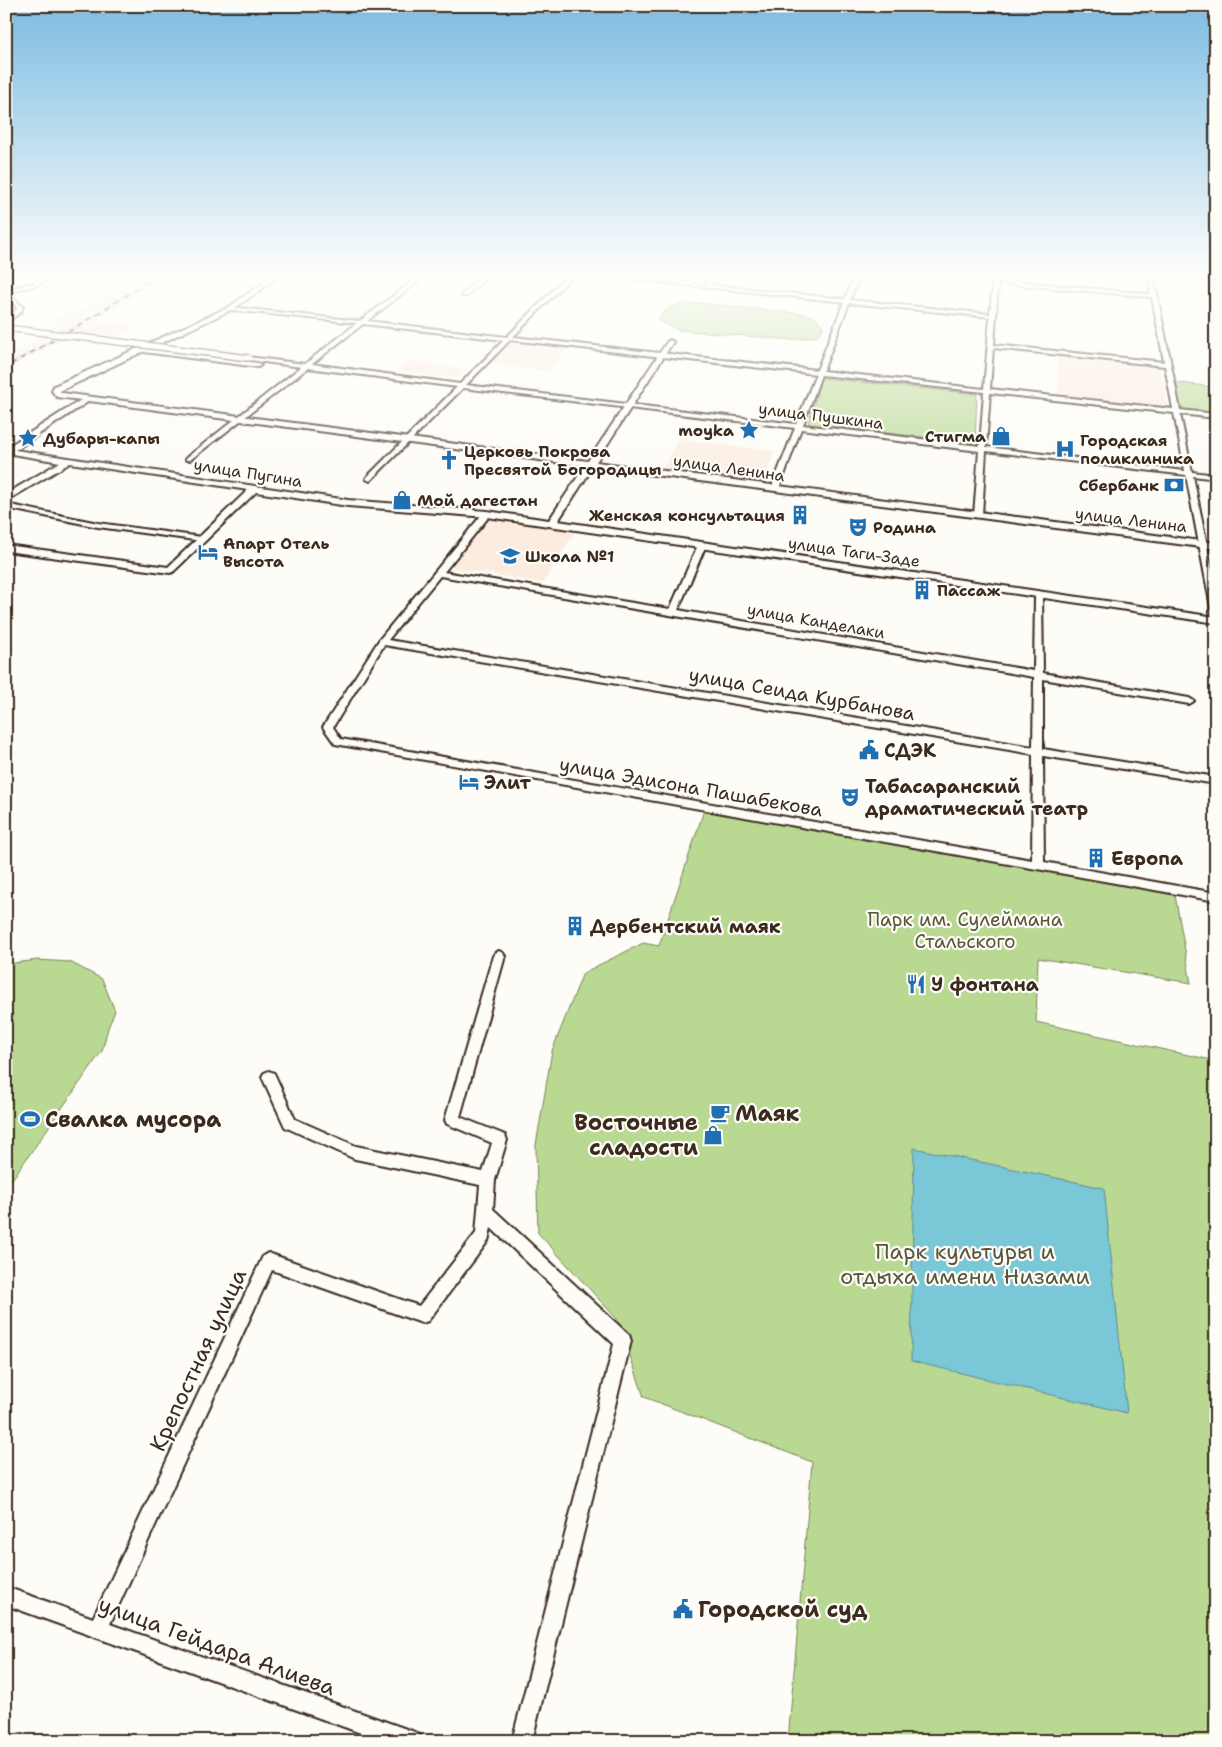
<svg xmlns="http://www.w3.org/2000/svg" width="1222" height="1747" viewBox="0 0 1222 1747" font-family="'Shantell Sans',sans-serif">
	<style>
		.built { fill: #fbecdf }
		.green { fill: #b9d993; stroke: #7a8258 }
		.water { fill: #7ac7d8; stroke: #61888e }
		.lines { fill: none; stroke-linecap: round; stroke-linejoin: round }
		.minor-casing { stroke: #3b2a1e; stroke-width: 4 }
		.tertiary-casing { stroke: #3b2a1e; stroke-width: 4 }
		.minor { fill: #fdfcf7; fill-rule: evenodd }
		.tertiary { fill: #fdfcf7; fill-rule: evenodd }
		.rail-casing { stroke: #3b2a1e; stroke-width: 2.5 }
		.rail { stroke: #fdfcf7; stroke-width: 2; stroke-dasharray: 5.5; stroke-linecap: butt }
		.minor-bridge-casing { stroke: #3b2a1e; stroke-width: 8; stroke-linecap: butt }
		.minor-bridge { stroke: #fdfcf7; stroke-width: 5.5 }
		.labels { text-anchor: middle; dominant-baseline: central; stroke-width: 4.5; stroke-linejoin: round; paint-order: stroke }
		.far-street-label { font-size: 16px; fill: #3b2a1e; stroke: #fdfcf7 }
		.far-poi-label { font-size: 16px; font-weight: bold; fill: #3b2a1e; stroke: #fdfcf7; text-anchor: start }
		.street-label { font-size: 19px; fill: #3b2a1e; stroke: #fdfcf7 }
		.poi-label { font-size: 19px; font-weight: bold; fill: #3b2a1e; stroke: #fdfcf7; text-anchor: start }
		.park-label { font-size: 19px; fill: #5a563b; stroke: #fdfcf7 }
		.near-poi-label { font-size: 22px; font-weight: bold; fill: #3b2a1e; stroke: #fdfcf7; text-anchor: start }
		.near-park-label { font-size: 22px; fill: #5a563b; stroke: #fdfcf7 }
		.near-street-label { font-size: 22px; fill: #3b2a1e; stroke: #fdfcf7 }
	</style>
	<rect width="100%" height="100%" fill="#fdfcf7"/>
	<filter id="ink" filterUnits="userSpaceOnUse"><feTurbulence type="fractalNoise" baseFrequency=".02" numOctaves="2"/><feDisplacementMap in="SourceGraphic" scale="10" xChannelSelector="R" yChannelSelector="G"/><feConvolveMatrix kernelMatrix="1 2 1 2 8 2 1 2 1" color-interpolation-filters="sRGB"/></filter>
	<g filter="url(#ink)">
		<g class="built">
			<polygon points="141,274 172,274 96,320 138,324 112,339 70,335 6,370 6,358 61,321 55,319 85,307"/>
			<polygon points="1150,274 1216,274 1216,299 1154,293"/>
			<polygon points="508,342 567,348 548,371 487,364"/>
			<polygon points="1057,355 1159,366 1168,407 1058,395"/>
			<polygon points="407,361 447,366 467,369 458,377 452,378 396,371"/>
			<polygon points="679,439 775,451 763,484 662,470"/>
			<polygon points="489,517 576,530 543,583 451,568"/>
		</g>
		<g class="green">
			<path d="M697,303L806,314C814,317 820,319 823,328L817,336L792,340L679,330L659,321C663,304 682,304 697,303Z"/>
			<polygon points="821,378 977,394 975,443 808,424"/>
			<polygon points="1172,382 1213,387 1216,396 1216,414 1179,410"/>
			<polygon points="705,807 1174,890 1191,983 1038,958 1036,1022 1216,1061 1216,1741 788,1741 812,1462 644,1397 618,1320 538,1233 536,1145 552,1051 583,973 643,943 659,946"/>
			<polygon points="38,960 70,962 102,979 115,1011 108,1028 102,1051 6,1188 6,964"/>
		</g>
		<polygon class="water" points="914,1148 1104,1188 1127,1413 911,1361"/>
		<g class="lines">
			<defs>
				<g id="minor">
					<polygon points="52,274 59,274 37,285 6,293 6,290 33,283"/>
					<path d="M422,274H428L367,321L507,337L569,274H574L513,337L817,370L844,302L583,274H602L705,285L711,274H716L710,285L845,299L855,274H860L850,300L990,314L993,282L919,274H940L993,279V274H998V280L1151,294L1148,274H1153L1180,410L1216,414V418L1180,414L1192,472L1216,475V479L1193,476L1216,590V615L1212,613L1186,475L986,451L982,515L978,517L974,515L979,451L801,429L779,489L775,491L771,489L795,428L463,388L370,481L366,479L367,477L457,387L308,368L190,460H186V458L301,367L249,360L247,359V357L305,364L357,323L231,310L229,307L360,321ZM998,283L1152,297L1164,362L994,345ZM849,303L990,317L984,389L823,371ZM363,324L504,340L460,384L312,364ZM510,340L816,374L796,424L466,385ZM993,348L1165,366L1173,409L990,389ZM821,375L984,392L980,446L803,425ZM990,393L1174,413L1185,471L986,447Z"/>
					<polygon points="485,274 490,274 466,296 462,296 462,294"/>
					<polygon points="6,297 16,300 23,307 21,312 6,323 6,318 16,310 17,307 12,302 6,301"/>
					<polygon points="138,348 258,363 261,365 258,367 136,351"/>
					<polygon points="6,504 98,523 202,537 206,539 202,541 98,527 6,508"/>
					<path d="M484,512L491,514L444,572L670,609L698,545L702,543L706,545L678,610L1034,671L1035,595L1039,592L1042,593L1043,673L1189,698L1194,701L1189,704L1043,679V749L1216,777V784L1043,756L1044,862L1216,893V901L335,744L323,727L379,640ZM440,576L1034,677L1033,747L388,640ZM384,645L1033,754L1032,860L341,739L333,727Z"/>
					<polygon points="499,951 503,953 505,956 460,1117 505,1135 507,1140 495,1180 493,1209 629,1335 631,1341 532,1741 512,1741 614,1344 491,1228 488,1241 428,1321 422,1323 272,1270 110,1624 412,1731 419,1734 422,1741 383,1741 6,1605 6,1587 93,1618 263,1256 268,1253 419,1306 476,1233 480,1185 355,1159 285,1127 262,1077 264,1073 269,1071 274,1073 295,1119 356,1146 483,1172 492,1143 447,1124 445,1120 493,956 495,953"/>
				</g>
				<path id="tertiary" d="M276,274H283L233,309L60,391L62,393L588,461L667,342L670,340L673,342L596,462L1216,543V549L593,467L558,521L1216,617V623L487,517L348,506L256,492L173,572L170,573L6,551V545L168,567L248,490L70,463L6,501V494L60,462L6,453V448L81,400L57,397L52,391L54,386L229,307ZM89,401L585,466L549,520L487,511L348,500L15,450Z"/>
			</defs>
			<use href="#minor" class="minor-casing"/>
			<use href="#tertiary" class="tertiary-casing"/>
			<use href="#minor" class="minor"/>
			<use href="#tertiary" class="tertiary"/>
			<defs>
				<polyline id="rail" points="6,367 80,325 160,274"/>
			</defs>
			<use href="#rail" class="rail-casing"/>
			<use href="#rail" class="rail"/>
			<defs>
				<polyline id="minor-bridge" points="6,328 249,358"/>
			</defs>
			<use href="#minor-bridge" class="minor-bridge-casing"/>
			<use href="#minor-bridge" class="minor-bridge"/>
		</g>
	</g>
	<linearGradient id="sky" x2="0" y2="1"><stop stop-color="#7cbce2"/><stop offset="0.53" stop-color="#fefefb"/><stop offset="1" stop-color="#fefefb" stop-opacity="0"/></linearGradient>
	<rect width="1222" height="519" fill="url(#sky)"/>
	<defs>
		<symbol id="sight-bare" viewBox="-9 -9 18 18"><path d="M0-6L1.8-2.2L6-1.7L2.9 1.2L3.7 5.4L0 3.3L-3.7 5.4L-2.9 1.2L-6-1.7L-1.8-2.2Z" fill="#1f6fb2" stroke="#fdfcf7" stroke-width="2.5" paint-order="stroke"/></symbol>
		<symbol id="shop-bare" viewBox="-9 -9 18 18"><path d="M-5-2.5h2.3a2.7 3.5 0 0 1 5.4 0H5L5.5 6h-11ZM-1.5-2.5h3a1.5 2.3 0 0 0-3 0Z" fill="#1f6fb2" stroke="#fdfcf7" stroke-width="2.5" paint-order="stroke"/></symbol>
		<symbol id="hospital-bare" viewBox="-9 -9 18 18"><path d="M-5-5h3v3.5h4V-5h3V5h-3V1.5h-4V5h-3Z" fill="#1f6fb2" stroke="#fdfcf7" stroke-width="2.5" paint-order="stroke"/></symbol>
		<symbol id="church-bare" viewBox="-9 -9 18 18"><path d="M-1.2-6h2.4v3.5h3.3v2.4h-3.3V6h-2.4V-.1h-3.3v-2.4h3.3Z" fill="#1f6fb2" stroke="#fdfcf7" stroke-width="2.5" paint-order="stroke"/></symbol>
		<symbol id="bank-bare" viewBox="-9 -9 18 18"><path d="M-6-4H6V4H-6ZM0-2.3a2.3 2.3 0 1 0 0 4.6a2.3 2.3 0 1 0 0-4.6Z" fill="#1f6fb2" stroke="#fdfcf7" stroke-width="2.5" paint-order="stroke"/></symbol>
		<symbol id="building-bare" viewBox="-9 -9 18 18"><path d="M-4-6H4V6H1V3H-1V6H-4ZM-2.5-4.3h1.7v1.8h-1.7ZM.8-4.3h1.7v1.8H.8ZM-2.5-1h1.7V.8h-1.7ZM.8-1h1.7V.8H.8Z" fill="#1f6fb2" stroke="#fdfcf7" stroke-width="2.5" paint-order="stroke"/></symbol>
		<symbol id="theatre-bare" viewBox="-9 -9 18 18"><path d="M-5-5.5Q0-4 5-5.5V0Q5 5 0 6Q-5 5-5 0ZM-3.3-2.5H-1v1.5H-3.3ZM1-2.5H3.3v1.5H1ZM-2.8 1Q0 5.5 2.8 1Z" fill="#1f6fb2" stroke="#fdfcf7" stroke-width="2.5" paint-order="stroke"/></symbol>
		<symbol id="hotel-bare" viewBox="-9 -9 18 18"><path d="M-6-4.5h1.5V1H6V5H4.5V3h-9V5H-6ZM-4 0a1.8 1.8 0 1 1 3.6 0ZM.5 0V-2.5h3Q6-2.5 6 0Z" fill="#1f6fb2" stroke="#fdfcf7" stroke-width="2.5" paint-order="stroke"/></symbol>
		<symbol id="school-bare" viewBox="-9 -9 18 18"><path d="M0-5L7-2L0 1L-7-2ZM-4 1L0 2.5L4 1V4Q0 6-4 4Z" fill="#1f6fb2" stroke="#fdfcf7" stroke-width="2.5" paint-order="stroke"/></symbol>
		<symbol id="civic-bare" viewBox="-9 -9 18 18"><path d="M-.6-6.5H3V-4.5H.6V-3L4-1V1h2V6H-6V1h2V-1L-.6-3ZM-1.2 2.5V6h2.4V2.5Z" fill="#1f6fb2" stroke="#fdfcf7" stroke-width="2.5" paint-order="stroke"/></symbol>
		<symbol id="restaurant-bare" viewBox="-9 -9 18 18"><path d="M-5-6h1v4h1v-4h1v4h1v-4h1v5L-1.5 .5V6h-2V.5L-5-1ZM5-6V6H3V1.5H1.5Q1.5-4 5-6Z" fill="#1f6fb2" stroke="#fdfcf7" stroke-width="2.5" paint-order="stroke"/></symbol>
		<symbol id="cafe-bare" viewBox="-9 -9 18 18"><path d="M-5.5-4.5H6V0H3Q3 3.5 0 3.5H-2.5Q-5.5 3.5-5.5 0ZM3-3.2v2h1.7v-2ZM-6 4.5H4V6H-6Z" fill="#1f6fb2" stroke="#fdfcf7" stroke-width="2.5" paint-order="stroke"/></symbol>
		<symbol id="stadium-bare" viewBox="-9 -9 18 18"><path d="M0-5a6.5 5 0 1 0 0 10a6.5 5 0 1 0 0-10ZM-3.5-1.8h7v3.6h-7Z" fill="#1f6fb2" stroke="#fdfcf7" stroke-width="2.5" paint-order="stroke"/></symbol>
	</defs>
	<g fill-rule="evenodd">
		<use href="#sight-bare" x="735" y="416" width="28" height="28"/>
		<use href="#shop-bare" x="987" y="422" width="28" height="28"/>
		<use href="#sight-bare" x="14" y="424" width="28" height="28"/>
		<use href="#hospital-bare" x="1051" y="435" width="28" height="28"/>
		<use href="#church-bare" x="435" y="446" width="28" height="28"/>
		<use href="#bank-bare" x="1160" y="471" width="28" height="28"/>
		<use href="#shop-bare" x="388" y="486" width="28" height="28"/>
		<use href="#building-bare" x="786" y="501" width="28" height="28"/>
		<use href="#theatre-bare" x="844" y="513" width="28" height="28"/>
		<use href="#hotel-bare" x="194" y="538" width="28" height="28"/>
		<use href="#school-bare" x="496" y="542" width="28" height="28"/>
		<use href="#building-bare" x="908" y="576" width="28" height="28"/>
		<use href="#civic-bare" x="855" y="736" width="28" height="28"/>
		<use href="#hotel-bare" x="455" y="768" width="28" height="28"/>
		<use href="#theatre-bare" x="836" y="783" width="28" height="28"/>
		<use href="#building-bare" x="1082" y="844" width="28" height="28"/>
		<use href="#building-bare" x="561" y="912" width="28" height="28"/>
		<use href="#restaurant-bare" x="902" y="970" width="28" height="28"/>
		<use href="#cafe-bare" x="706" y="1099" width="28" height="28"/>
		<use href="#stadium-bare" x="16" y="1105" width="28" height="28"/>
		<use href="#shop-bare" x="699" y="1121" width="28" height="28"/>
		<use href="#civic-bare" x="669" y="1595" width="28" height="28"/>
	</g>
	<g class="labels">
		<g class="far-street-label">
			<text transform="translate(821 416) rotate(7)">улица Пушкина</text>
			<text transform="translate(729 468) rotate(8)">улица Ленина</text>
			<text transform="translate(248 473) rotate(9)">улица Пугина</text>
			<text transform="translate(1131 520) rotate(7)">улица Ленина</text>
			<text transform="translate(854 552) rotate(8)">улица Таги-Заде</text>
			<text transform="translate(816 621) rotate(10)">улица Канделаки</text>
		</g>
		<g class="far-poi-label">
			<text x="734" y="430" text-anchor="end">moyka</text>
			<text x="986" y="436" text-anchor="end">Стигма</text>
			<text x="43" y="438">Дубары-капы</text>
			<text x="1080" y="440">Городская<tspan x="1080" dy="18">поликлиника</tspan></text>
			<text x="464" y="451">Церковь Покрова<tspan x="464" dy="18">Пресвятой Богородицы</tspan></text>
			<text x="1159" y="485" text-anchor="end">Сбербанк</text>
			<text x="417" y="500">Мой дагестан</text>
			<text x="785" y="515" text-anchor="end">Женская консультация</text>
			<text x="873" y="527">Родина</text>
			<text x="223" y="543">Апарт Отель<tspan x="223" dy="18">Высота</tspan></text>
			<text x="525" y="556">Школа №1</text>
			<text x="937" y="590">Пассаж</text>
		</g>
		<g class="street-label">
			<text transform="translate(802 694) rotate(10)">улица Сеида Курбанова</text>
			<text transform="translate(691 787) rotate(10)">улица Эдисона Пашабекова</text>
		</g>
		<g class="poi-label">
			<text x="884" y="750">СДЭК</text>
			<text x="484" y="782">Элит</text>
			<text x="865" y="786">Табасаранский<tspan x="865" dy="22">драматический театр</tspan></text>
			<text x="1111" y="858">Европа</text>
			<text x="590" y="926">Дербентский маяк</text>
			<text x="931" y="984">У фонтана</text>
		</g>
		<g class="park-label">
			<text x="965" y="919">Парк им. Сулеймана<tspan x="965" dy="22">Стальского</tspan></text>
		</g>
		<g class="near-poi-label">
			<text x="735" y="1113">Маяк</text>
			<text x="45" y="1119">Свалка мусора</text>
			<text x="698" y="1122" text-anchor="end">Восточные<tspan x="698" dy="25">сладости</tspan></text>
			<text x="698" y="1609">Городской суд</text>
		</g>
		<g class="near-park-label">
			<text x="965" y="1251">Парк культуры и<tspan x="965" dy="25">отдыха имени Низами</tspan></text>
		</g>
		<g class="near-street-label">
			<text transform="translate(198 1360) rotate(-65)">Крепостная улица</text>
			<text transform="translate(217 1646) rotate(20)">улица Гейдара Алиева</text>
		</g>
	</g>
	<rect width="1222" height="1747" fill="none" stroke="#fdfcf7" stroke-width="25"/>
	<rect x="12" y="12" width="1197" height="1722" fill="none" stroke="#3b2a1e" stroke-width="2" filter="url(#ink)"/>
</svg>
